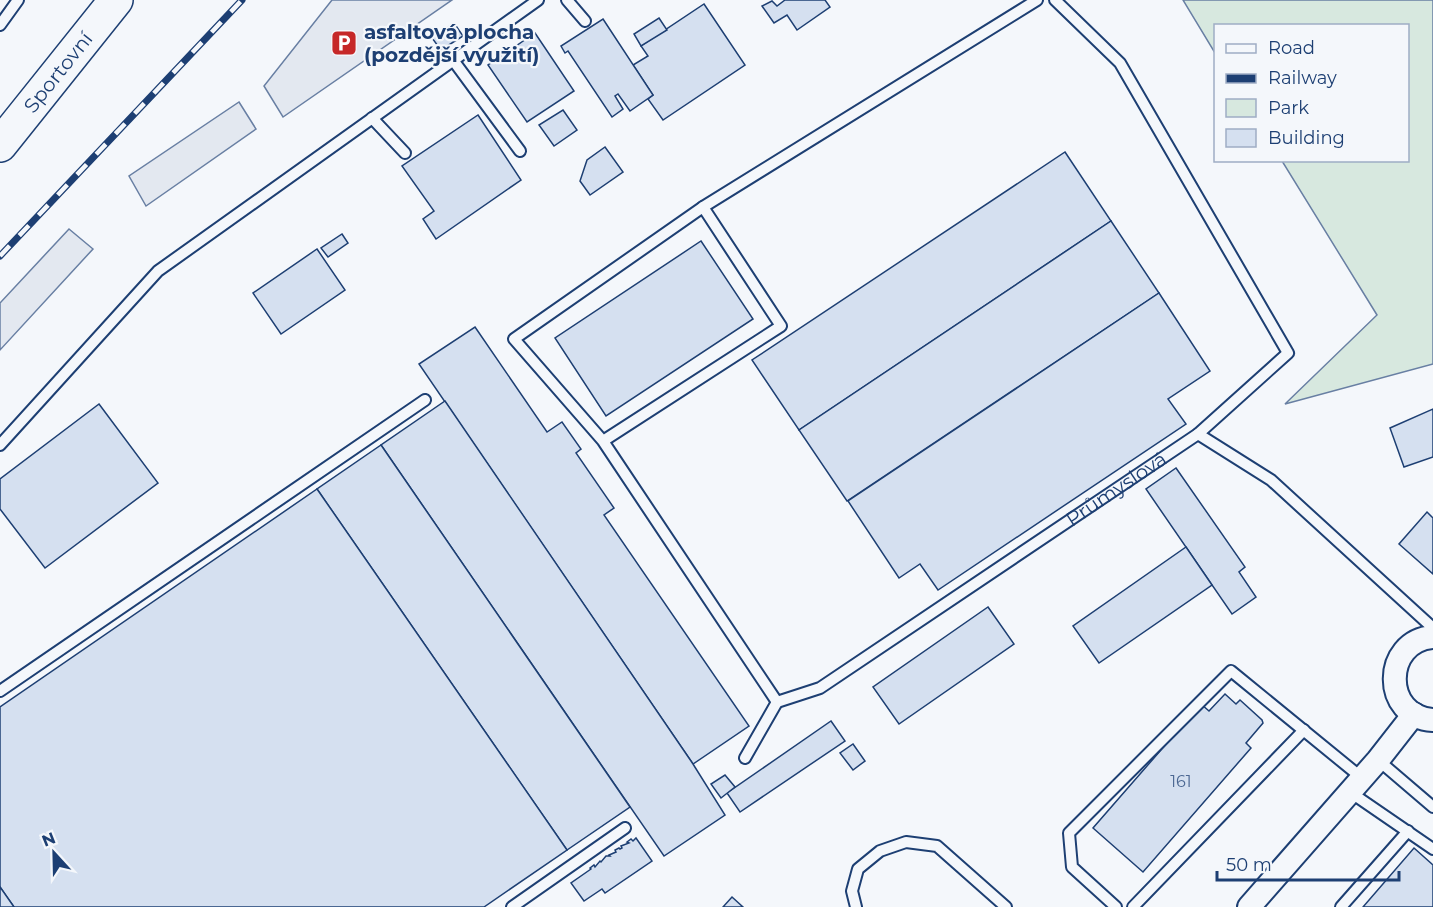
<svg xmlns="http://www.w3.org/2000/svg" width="1433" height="907" viewBox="0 0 1433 907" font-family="Montserrat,sans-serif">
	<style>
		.green { fill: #d7e8df; stroke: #687fa3; stroke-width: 1.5 }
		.parking { fill: #e3e8f0; stroke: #687fa3; stroke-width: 1.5 }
		.building { fill: #d5e0f0; stroke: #1d3f73; stroke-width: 1.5 }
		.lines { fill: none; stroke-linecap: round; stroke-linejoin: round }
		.service-casing { stroke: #1d3f73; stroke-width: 14 }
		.minor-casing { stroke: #1d3f73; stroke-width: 26 }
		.primary-casing { stroke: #1d3f73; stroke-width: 36 }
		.service { stroke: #f4f7fb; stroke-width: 10 }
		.minor { stroke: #f4f7fb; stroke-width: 22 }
		.primary { stroke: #f4f7fb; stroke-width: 33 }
		.rail-casing { stroke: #1d3f73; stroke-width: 7 }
		.rail { stroke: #f4f7fb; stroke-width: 4.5; stroke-dasharray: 14; stroke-linecap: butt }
		.labels { text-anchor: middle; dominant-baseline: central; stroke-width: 4.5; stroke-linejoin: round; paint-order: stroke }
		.number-label { font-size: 16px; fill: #4b6792 }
		.poi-label { font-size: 20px; font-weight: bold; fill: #1d3f73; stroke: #f4f7fb; text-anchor: start }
		.street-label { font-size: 20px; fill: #1d3f73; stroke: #f4f7fb }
	</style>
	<rect width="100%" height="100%" fill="#f4f7fb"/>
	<polygon class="green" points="1183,0 1433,0 1433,364 1285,404 1377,315 1282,161 1408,160 1408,26 1216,26 1215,53"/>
	<g class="parking">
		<polygon points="332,0 452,0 283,117 264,86"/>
		<polygon points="239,102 256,129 146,206 129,176"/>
		<polygon points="69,229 93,249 0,350 0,303"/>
	</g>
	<g class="building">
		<polygon points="785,0 825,0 830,7 797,30 787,15 774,23 762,6 772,1 777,6"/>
		<polygon points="704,4 745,65 663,120 648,99 653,95 633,65 648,56 641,46"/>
		<polygon points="659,18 667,30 641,46 634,34"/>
		<polygon points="603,19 653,95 630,111 618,94 615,96 623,109 612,117 568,51 565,53 561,46"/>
		<polygon points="454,23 463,36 441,50 432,38"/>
		<polygon points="535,33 574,91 527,122 488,65"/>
		<polygon points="563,110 577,130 554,146 539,125"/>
		<polygon points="478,115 521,180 436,239 423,219 434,211 402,166"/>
		<polygon points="605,147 623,172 590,195 580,181 587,160"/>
		<polygon points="1065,152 1111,221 799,430 752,360"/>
		<polygon points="1111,221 1159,293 847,501 799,430"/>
		<polygon points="342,234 348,243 328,257 321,248"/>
		<polygon points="701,241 753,319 606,416 555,338"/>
		<polygon points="317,249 345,290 281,334 253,293"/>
		<polygon points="1159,293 1210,371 1168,399 1186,424 938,590 920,564 899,578 848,501"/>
		<polygon points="475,327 547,432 562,422 581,449 576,453 614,508 604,515 749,726 693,764 419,364"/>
		<polygon points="445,401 693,764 725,815 664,856 381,445"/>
		<polygon points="99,404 158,483 45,568 0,509 0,479"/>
		<polygon points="1433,409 1433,457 1404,467 1390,428"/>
		<polygon points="381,445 630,807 567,850 317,489"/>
		<polygon points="1176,468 1245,567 1239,572 1256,597 1232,614 1146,489"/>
		<polygon points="317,489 567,850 484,907 14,907 0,887 0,707"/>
		<polygon points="1427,512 1433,518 1433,574 1399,544"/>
		<polygon points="1186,547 1212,585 1099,663 1073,626"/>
		<polygon points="988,607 1014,644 899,724 873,687"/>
		<polygon points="1225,694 1236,704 1240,700 1262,720 1263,723 1246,743 1251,748 1143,872 1093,828 1201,704 1209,711"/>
		<polygon points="831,721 845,741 740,812 727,793"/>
		<polygon points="853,744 865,761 853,770 840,753"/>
		<polygon points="725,775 735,787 721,798 711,784"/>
		<polygon points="636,838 652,861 605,893 602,889 584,901 571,883 591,869 590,868 594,865 595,867 600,861 601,862 606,856 610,856 609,855 616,852 615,850 619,848 620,849 622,848 621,846 629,843 627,842 631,839 633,841"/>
		<polygon points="1414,848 1433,865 1433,907 1363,907"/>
		<polygon points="0,887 14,907 0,907"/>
		<polygon points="732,897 743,907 723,907"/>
	</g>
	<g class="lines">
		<defs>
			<g id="service">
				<polyline points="567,0 585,21"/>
				<polyline points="1055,0 1120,63 1288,353 1198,434"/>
				<polyline points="0,25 18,0"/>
				<polyline points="453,60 520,151"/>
				<polyline points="372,118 405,153"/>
				<polyline points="703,207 1037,0"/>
				<polyline points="603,441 781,326 703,207 514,339 603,441 777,702 745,758"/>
				<polyline points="0,445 158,271 538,0"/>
				<polyline points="0,691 425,400"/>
				<path id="s1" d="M777,702L820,688L1198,434L1271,480L1433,628"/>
				<polyline points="1378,760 1433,807"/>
				<polyline points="1350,792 1433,849"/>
				<polyline points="512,907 625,828"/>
				<polyline points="856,907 852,891 858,869 880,851 906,842 937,846 1006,907"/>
				<polyline points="1116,907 1072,867 1069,833 1231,671 1362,778"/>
				<polyline points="1133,907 1304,730"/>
				<polyline points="1341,907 1408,831"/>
			</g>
			<g id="minor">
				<path d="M1433,637C1382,641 1382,717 1433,720"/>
				<polyline points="1249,907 1378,760 1414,714"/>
			</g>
			<g id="primary">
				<path id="s2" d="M0,145L116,0"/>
			</g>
		</defs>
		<use href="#service" class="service-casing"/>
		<use href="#minor" class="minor-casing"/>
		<use href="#primary" class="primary-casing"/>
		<use href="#service" class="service"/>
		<use href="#minor" class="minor"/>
		<use href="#primary" class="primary"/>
		<defs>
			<polyline id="rail" points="0,256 242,0"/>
		</defs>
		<use href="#rail" class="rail-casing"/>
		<use href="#rail" class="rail"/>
	</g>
	<defs>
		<symbol id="parking-square" viewBox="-11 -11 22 22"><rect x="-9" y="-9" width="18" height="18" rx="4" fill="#c62828" stroke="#f4f7fb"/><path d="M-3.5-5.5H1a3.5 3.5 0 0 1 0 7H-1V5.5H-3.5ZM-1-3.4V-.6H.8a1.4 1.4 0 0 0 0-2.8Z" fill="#fff"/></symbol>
	</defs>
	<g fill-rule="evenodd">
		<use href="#parking-square" x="329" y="28" width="30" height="30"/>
	</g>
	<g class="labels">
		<g class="number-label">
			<text x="1181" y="781">161</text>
		</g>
		<g class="poi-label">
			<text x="364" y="32">asfaltová plocha<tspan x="364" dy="23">(pozdější využití)</tspan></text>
		</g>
		<g class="street-label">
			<text stroke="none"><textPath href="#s2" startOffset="93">Sportovní</textPath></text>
			<text stroke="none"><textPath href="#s1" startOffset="402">Průmyslová</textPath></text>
		</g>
	</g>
	<rect x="1214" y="24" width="195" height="138" fill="#f4f7fb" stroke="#9eadc5" stroke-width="1.5"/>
	<rect x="1226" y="44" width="30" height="9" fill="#f4f7fb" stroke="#9eadc5" stroke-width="1.5"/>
	<text x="1268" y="54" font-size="18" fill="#1d3f73">Road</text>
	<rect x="1226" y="74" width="30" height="9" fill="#1d3f73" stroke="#9eadc5" stroke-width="1.5"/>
	<text x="1268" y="84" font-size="18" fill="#1d3f73">Railway</text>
	<rect x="1226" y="99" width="30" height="18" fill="#d7e8df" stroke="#9eadc5" stroke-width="1.5"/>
	<text x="1268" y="114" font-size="18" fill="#1d3f73">Park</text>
	<rect x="1226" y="129" width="30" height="18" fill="#d5e0f0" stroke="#9eadc5" stroke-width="1.5"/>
	<text x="1268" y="144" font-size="18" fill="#1d3f73">Building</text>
	<g transform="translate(54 853) rotate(338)" stroke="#f4f7fb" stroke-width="4.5" paint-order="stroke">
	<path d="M0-4.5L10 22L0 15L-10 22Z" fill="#1d3f73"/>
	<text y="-9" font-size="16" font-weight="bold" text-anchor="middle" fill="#1d3f73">N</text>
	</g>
	<path d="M1217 871v9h182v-9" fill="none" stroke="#1d3f73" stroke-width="3"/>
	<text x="1226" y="871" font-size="18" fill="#1d3f73" stroke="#f4f7fb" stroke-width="4.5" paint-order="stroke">50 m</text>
</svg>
